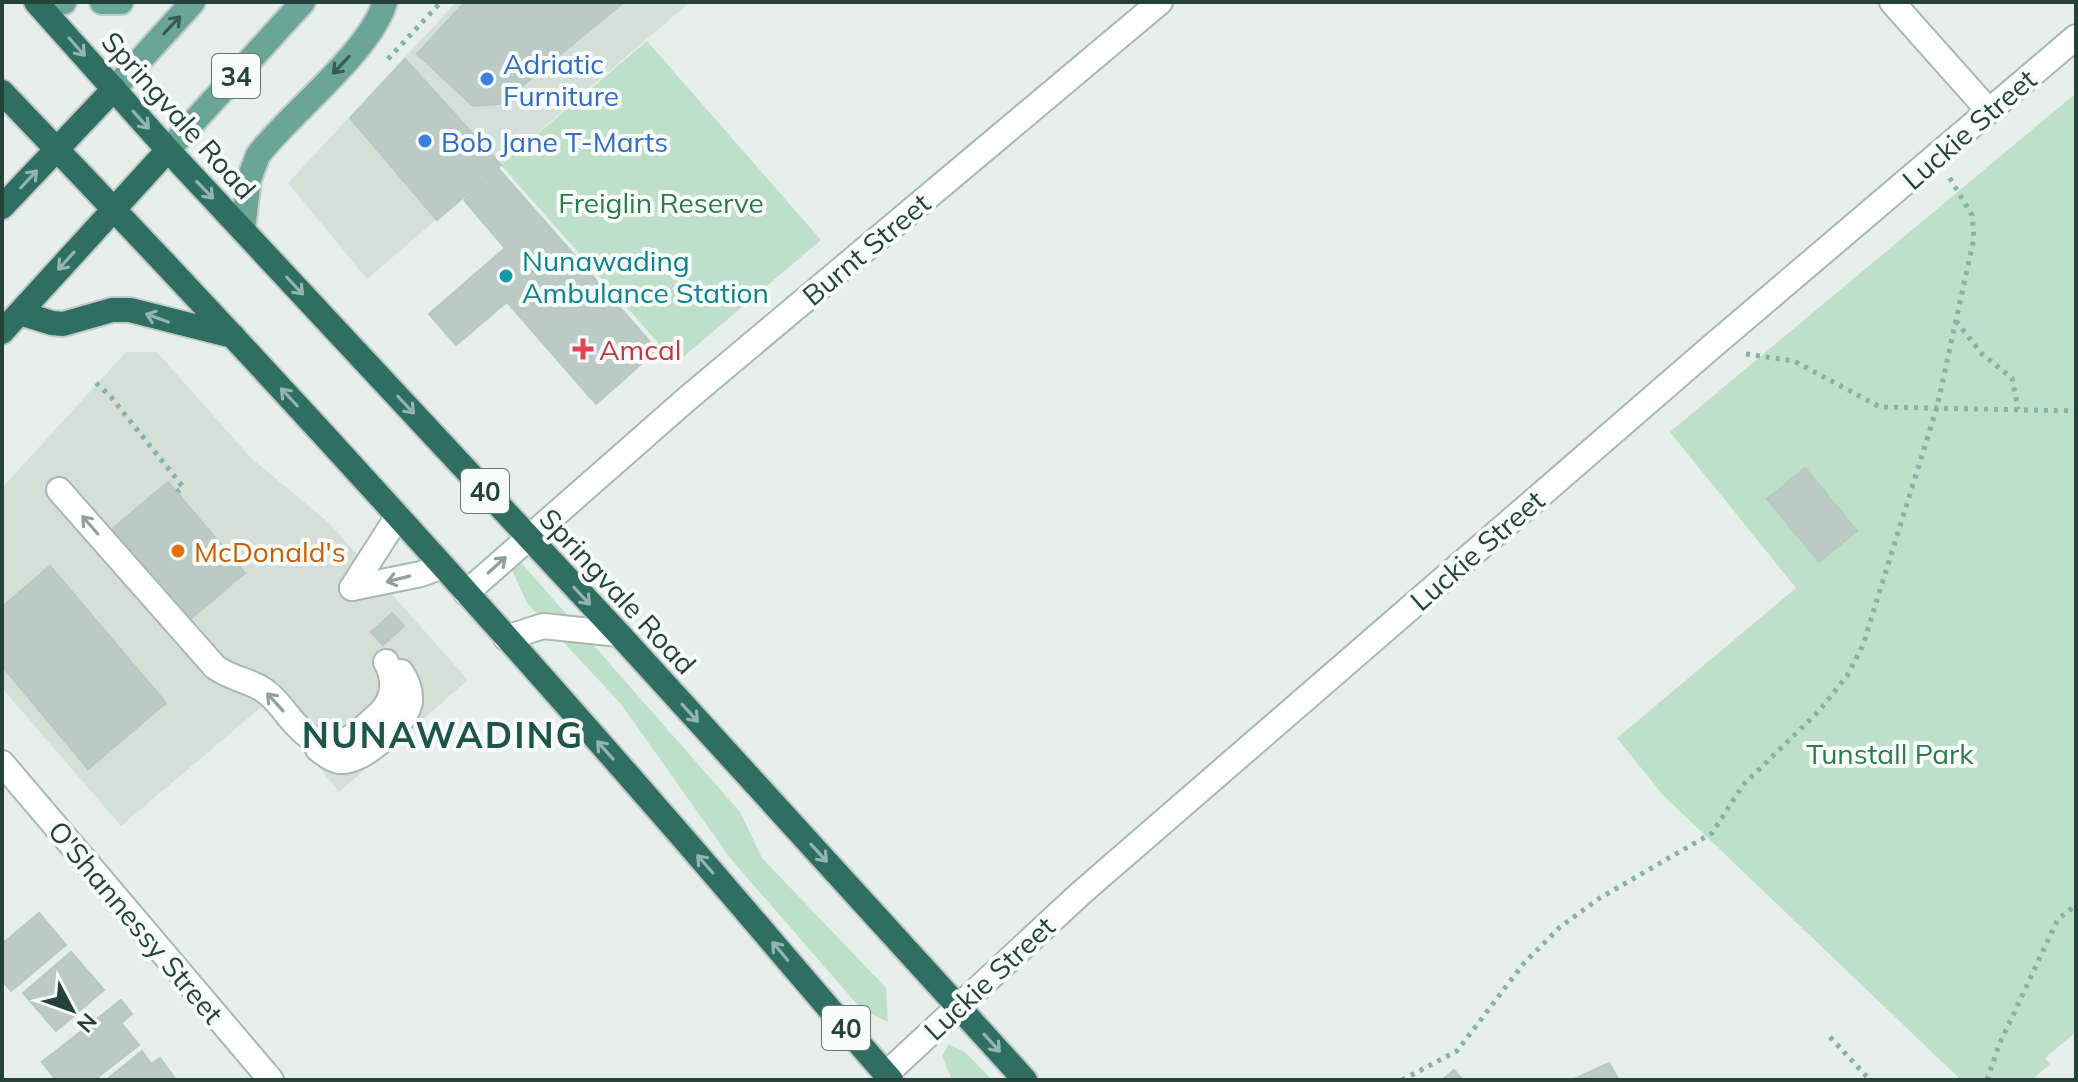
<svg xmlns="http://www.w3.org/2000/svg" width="2078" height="1082" viewBox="0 0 2078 1082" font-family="Mulish,sans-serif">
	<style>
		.built { fill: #d4dfda }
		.green { fill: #bfe0c8 }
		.building { fill: #bbcac4; stroke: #b8c9c2; stroke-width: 2 }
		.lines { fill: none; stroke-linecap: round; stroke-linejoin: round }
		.minor-casing { stroke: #a8b8b2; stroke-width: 28 }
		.major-casing { stroke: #c2cac8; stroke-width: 28 }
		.highway-casing { stroke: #c2cac8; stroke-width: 28 }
		.path { stroke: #86b3a5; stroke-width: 5; stroke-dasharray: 4 6; stroke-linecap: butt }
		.minor { stroke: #fff; stroke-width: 24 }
		.major { stroke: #6aa596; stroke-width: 24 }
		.highway { stroke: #2f6f62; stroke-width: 24 }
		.oneway { stroke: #365b51 }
		.oneway2 { stroke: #93b5ae }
		.oneway3 { stroke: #92a09c }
		.shop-dot { fill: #3f7fe0; stroke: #f7fbf9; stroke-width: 3 }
		.culture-dot { fill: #0f9aa8; stroke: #f7fbf9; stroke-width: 3 }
		.health-dot { fill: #e0444e; stroke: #f7fbf9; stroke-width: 3 }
		.food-dot { fill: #e8710a; stroke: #f7fbf9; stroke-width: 3 }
		.labels { text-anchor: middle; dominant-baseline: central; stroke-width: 8; stroke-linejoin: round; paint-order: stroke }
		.shield { fill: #f7fbf9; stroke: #637a73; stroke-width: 2 }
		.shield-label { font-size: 26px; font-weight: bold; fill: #24423a }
		.shop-label { font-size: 28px; fill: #366cbe; stroke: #f7fbf9; text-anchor: start }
		.street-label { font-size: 28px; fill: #24423a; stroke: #f7fbf9 }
		.park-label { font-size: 28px; fill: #2d7a4b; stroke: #f7fbf9 }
		.culture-label { font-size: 28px; fill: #0d838f; stroke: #f7fbf9; text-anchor: start }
		.health-label { font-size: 28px; fill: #be3a42; stroke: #f7fbf9; text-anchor: start }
		.food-label { font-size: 28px; fill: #c56008; stroke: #f7fbf9; text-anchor: start }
		.district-label { font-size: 36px; font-weight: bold; letter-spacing: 2px; fill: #1f5548; stroke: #f7fbf9 }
	</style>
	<rect width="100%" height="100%" fill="#e6efeb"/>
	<g class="built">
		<polygon points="456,2 690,2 367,279 288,183"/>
		<polygon points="126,352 157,352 251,458 330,524 468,680 339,792 266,703 121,826 2,688 2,488"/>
	</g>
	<g class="green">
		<polygon points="647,41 821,240 676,363 501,165"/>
		<polygon points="2076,93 2076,1032 2045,1058 2050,1064 2032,1080 1961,1080 1663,795 1617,738 1796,588 1670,432"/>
		<polygon points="518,559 740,812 762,858 886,988 888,1022 862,1010 730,858 621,704 527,603 511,568"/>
		<polygon points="949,1044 966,1053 992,1080 952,1080 942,1056"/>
	</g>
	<g class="building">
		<polygon points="465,2 624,2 500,104 473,106 417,54"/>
		<polygon points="405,59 501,165 437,220 350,118"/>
		<polygon points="498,168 569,249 456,345 429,314 505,248 464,200"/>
		<polygon points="569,249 657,350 596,404 507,302"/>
		<polygon points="1805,468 1857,531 1819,562 1767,499"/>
		<polygon points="168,482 245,573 188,621 111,530"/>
		<polygon points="50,566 166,703 88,769 2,666 2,607"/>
		<polygon points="392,613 404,626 383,645 371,632"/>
		<polygon points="39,913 66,945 11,991 2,980 2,944"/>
		<polygon points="71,952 104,990 56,1031 23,993"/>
		<polygon points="121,1000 132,1014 121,1023 139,1045 94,1080 56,1080 42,1062"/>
		<polygon points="142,1051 151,1064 160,1058 176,1080 106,1080"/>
		<polygon points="1609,1063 1619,1080 1572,1080"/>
		<polygon points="1454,1070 1463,1080 1442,1080"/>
	</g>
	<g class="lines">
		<defs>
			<g id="minor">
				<polyline points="1892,2 1989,111"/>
				<path d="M59,490L215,667C231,679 250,680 265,691C275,698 283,709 290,718C327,762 344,746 380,713C395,698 395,679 386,662"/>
				<polyline points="352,588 421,574 442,566"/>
				<polyline points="352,588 398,516"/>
				<polyline points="466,593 688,398 1160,2"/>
				<polyline points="506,638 543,626 619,634"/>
				<path d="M318,749C324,754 332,760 340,761C363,763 406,724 410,702C411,691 407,681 401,672"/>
				<polyline points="2,763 271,1080"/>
				<polyline points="886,1074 1081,893 1709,349 2076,37"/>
			</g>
			<g id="major">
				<polyline points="102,2 121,2"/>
				<polyline points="39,5 64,2"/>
				<polyline points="114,89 193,2"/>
				<polyline points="168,150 303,2"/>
				<path d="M243,228L249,179L258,155C292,111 370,52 385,2"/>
			</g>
			<g id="highway">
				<polyline points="36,2 168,150 619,634 1025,1080"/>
				<path d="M2,92C226,325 444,563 656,807C735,897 812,990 891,1080"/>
				<polyline points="2,207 114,89"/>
				<polyline points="20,313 52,323 63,324 112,310 130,310 233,336"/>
				<polyline points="2,332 168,150"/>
			</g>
		</defs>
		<use href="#minor" class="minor-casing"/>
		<use href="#major" class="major-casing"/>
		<use href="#highway" class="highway-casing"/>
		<g class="path">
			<polyline points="388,59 441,2"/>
			<polyline points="1956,321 1982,354 2012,378 2018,409"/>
			<polyline points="1746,354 1794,361 1880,407 2076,411"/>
			<polyline points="96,383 111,397 183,487 177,492"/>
			<polyline points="1830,1037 1870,1080"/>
			<polyline points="1402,1080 1457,1051 1524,963 1560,927 1600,898 1712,833 1743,785 1818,712 1847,676 1863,645 1937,407 1974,238 1972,215 1949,177"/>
			<polyline points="1987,1080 1999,1045 2058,919 2076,905"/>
		</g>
		<use href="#minor" class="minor"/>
		<use href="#major" class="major"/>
		<use href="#highway" class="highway"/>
	</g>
	<defs><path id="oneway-shaft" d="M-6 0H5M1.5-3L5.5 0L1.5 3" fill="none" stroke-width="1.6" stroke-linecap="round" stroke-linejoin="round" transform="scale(2)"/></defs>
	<g class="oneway">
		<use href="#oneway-shaft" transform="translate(172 25) rotate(-47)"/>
		<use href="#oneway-shaft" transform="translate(341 65) rotate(133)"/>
	</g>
	<g class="oneway2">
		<use href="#oneway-shaft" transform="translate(77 47) rotate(49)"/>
		<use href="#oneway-shaft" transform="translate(141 120) rotate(48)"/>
		<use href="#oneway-shaft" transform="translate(29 179) rotate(-47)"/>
		<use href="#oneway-shaft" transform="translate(205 190) rotate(46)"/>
		<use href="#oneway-shaft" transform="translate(66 261) rotate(132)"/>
		<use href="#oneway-shaft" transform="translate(295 286) rotate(47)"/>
		<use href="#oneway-shaft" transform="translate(157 318) rotate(-160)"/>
		<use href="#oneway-shaft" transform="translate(289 397) rotate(-133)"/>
		<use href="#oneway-shaft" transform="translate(406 405) rotate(47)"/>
		<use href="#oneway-shaft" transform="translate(582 596) rotate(47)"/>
		<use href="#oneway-shaft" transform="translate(690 713) rotate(48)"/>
		<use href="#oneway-shaft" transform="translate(605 750) rotate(-132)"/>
		<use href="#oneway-shaft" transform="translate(819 853) rotate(48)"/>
		<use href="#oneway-shaft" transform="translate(705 864) rotate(-131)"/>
		<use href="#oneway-shaft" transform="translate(780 951) rotate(-130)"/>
		<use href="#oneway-shaft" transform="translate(992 1043) rotate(48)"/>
	</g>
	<g class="oneway3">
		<use href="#oneway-shaft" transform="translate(90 525) rotate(-131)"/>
		<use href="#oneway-shaft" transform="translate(497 565) rotate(-42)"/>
		<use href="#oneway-shaft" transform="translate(398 579) rotate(166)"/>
		<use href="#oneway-shaft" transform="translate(275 702) rotate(-132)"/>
	</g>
	<g class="shop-dot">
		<circle cx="487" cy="79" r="8"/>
		<circle cx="425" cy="141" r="8"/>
	</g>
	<circle class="culture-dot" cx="506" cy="276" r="8"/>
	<path class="health-dot" d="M579 337h8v8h8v8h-8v8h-8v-8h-8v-8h8z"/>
	<circle class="food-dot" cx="178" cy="551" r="8"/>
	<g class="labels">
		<g class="shield">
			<rect x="212" y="54" width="48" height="44" rx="6"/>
			<rect x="461" y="469" width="48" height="44" rx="6"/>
			<rect x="822" y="1006" width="48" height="44" rx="6"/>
		</g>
		<g class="shield-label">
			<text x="236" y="76">34</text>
			<text x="485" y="491">40</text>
			<text x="846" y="1028">40</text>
		</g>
		<g class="shop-label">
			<text x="503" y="63">Adriatic<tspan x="503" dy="32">Furniture</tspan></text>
			<text x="441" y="141">Bob Jane T-Marts</text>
		</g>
		<g class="street-label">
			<text transform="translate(179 115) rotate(48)">Springvale Road</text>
			<text transform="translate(1969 129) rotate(-41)">Luckie Street</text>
			<text transform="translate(866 249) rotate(-40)">Burnt Street</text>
			<text transform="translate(1477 550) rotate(-41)">Luckie Street</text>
			<text transform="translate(618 591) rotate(47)">Springvale Road</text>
			<text transform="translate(136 922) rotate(50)">O'Shannessy Street</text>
			<text transform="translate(989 978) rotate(-43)">Luckie Street</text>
		</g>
		<g class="park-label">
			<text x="661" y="202">Freiglin Reserve</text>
			<text x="1890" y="753">Tunstall Park</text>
		</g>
		<g class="culture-label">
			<text x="522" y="260">Nunawading<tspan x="522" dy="32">Ambulance Station</tspan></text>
		</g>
		<g class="health-label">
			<text x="599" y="349">Amcal</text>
		</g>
		<g class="food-label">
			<text x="194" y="551">McDonald's</text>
		</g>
		<g class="district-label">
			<text x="443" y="734">NUNAWADING</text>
		</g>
	</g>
	<rect width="2078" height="1082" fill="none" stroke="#24423a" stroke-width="8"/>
	<g transform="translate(72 1010) rotate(131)" stroke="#f7fbf9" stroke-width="6" paint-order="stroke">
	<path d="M0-6L14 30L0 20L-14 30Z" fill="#24423a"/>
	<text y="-12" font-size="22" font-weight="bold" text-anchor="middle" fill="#24423a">N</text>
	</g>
</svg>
